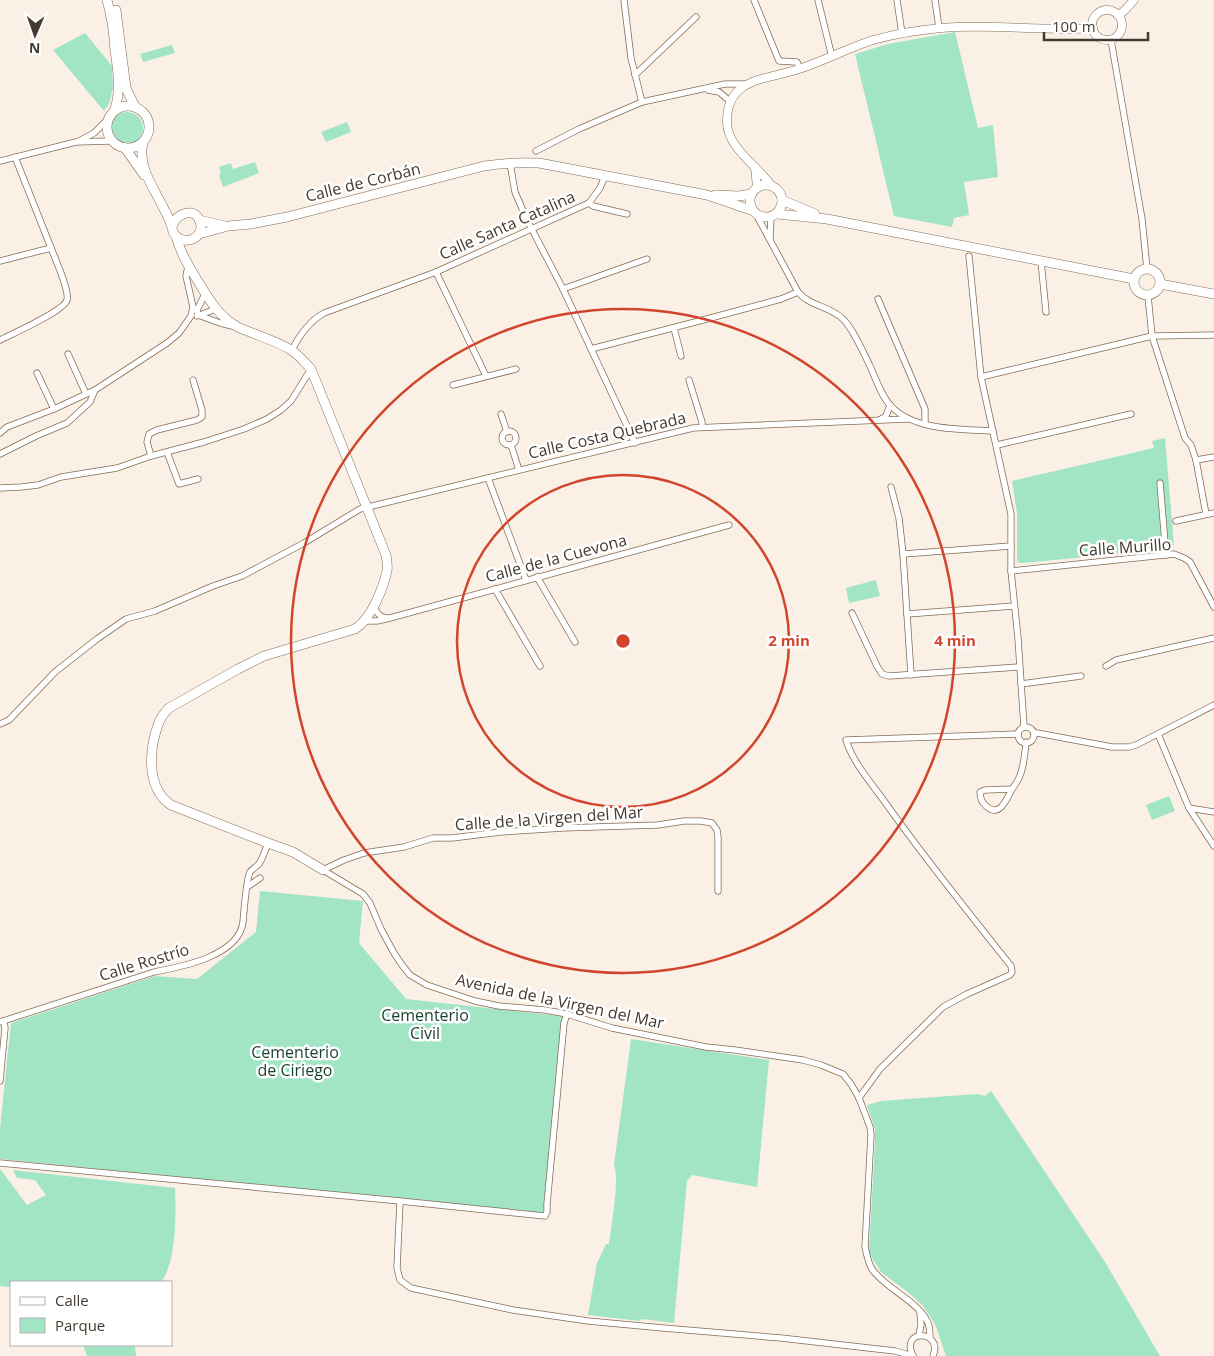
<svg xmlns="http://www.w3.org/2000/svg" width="1214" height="1356" viewBox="0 0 1214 1356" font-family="'Open Sans',sans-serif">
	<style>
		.green { fill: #a1e5c5 }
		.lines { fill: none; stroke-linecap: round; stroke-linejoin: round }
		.minor-casing { stroke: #846b53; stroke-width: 7 }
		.tertiary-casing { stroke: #846b53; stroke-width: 9 }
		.secondary-casing { stroke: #846b53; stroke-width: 10 }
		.primary-casing { stroke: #846b53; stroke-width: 10 }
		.minor { stroke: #fff; stroke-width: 5.5 }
		.tertiary { stroke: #fff; stroke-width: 8 }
		.secondary { stroke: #fff; stroke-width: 9 }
		.primary { stroke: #fff; stroke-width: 9 }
		.ring { fill: none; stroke: #d0452c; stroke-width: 2.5 }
		.labels { text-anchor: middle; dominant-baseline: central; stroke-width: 5; stroke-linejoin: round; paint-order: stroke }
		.street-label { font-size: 16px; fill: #453a2f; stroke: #fff }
		.park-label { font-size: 16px; fill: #183f2f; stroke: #fff }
		.centre { fill: #d0452c; stroke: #fff; stroke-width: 2.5 }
		.ring-label { font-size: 15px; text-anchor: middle; font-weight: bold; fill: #d0452c; stroke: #fff; stroke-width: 5; stroke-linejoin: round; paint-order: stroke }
	</style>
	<rect width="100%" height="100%" fill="#fbf0e5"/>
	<g class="green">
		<polygon points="955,32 978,128 993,125 998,177 964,182 969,215 954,218 952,227 894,216 855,54 888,44"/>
		<polygon points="85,33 112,66 113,88 109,104 104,111 53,50"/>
		<polygon points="172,45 175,53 143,62 140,54"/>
		<circle cx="127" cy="128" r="16"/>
		<polygon points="347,122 351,132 326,142 321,132"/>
		<polygon points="255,162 259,173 223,187 219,175 221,174 219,167 231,163 233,169"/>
		<polygon points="1165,438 1174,545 1128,550 1128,553 1023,563 1020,563 1017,561 1017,513 1012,481 1154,448 1152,441"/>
		<polygon points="876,580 880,596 849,603 846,588"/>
		<polygon points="1169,796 1175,811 1152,820 1146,805"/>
		<polygon points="260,891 363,901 359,943 406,999 561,1016 562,1018 543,1214 0,1159 0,1128 11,1023 155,976 197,979 256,932"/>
		<path d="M631,1039L769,1060L757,1187L692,1175L687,1181L674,1323L641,1319L640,1321L588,1315L597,1263L606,1244H609C611,1227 620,1178 614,1165Z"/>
		<polygon points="991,1091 1105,1262 1160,1356 946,1356 935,1324 923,1306 909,1293 881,1272 873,1260 869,1251 875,1143 875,1129 867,1105 881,1101 977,1094 985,1096"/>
		<path d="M0,1170H1L27,1205L46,1195L35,1180L17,1178L13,1170L175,1188C176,1213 177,1261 161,1282H11V1287L0,1286Z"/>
		<polygon points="83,1345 135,1345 136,1356 87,1356"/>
	</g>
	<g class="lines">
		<defs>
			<g id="minor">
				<polyline points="624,0 631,58 642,102"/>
				<polyline points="754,0 779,61 797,62 800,69"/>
				<polyline points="818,0 832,57"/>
				<polyline points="897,0 902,34"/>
				<polyline points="935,0 939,28"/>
				<polyline points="1111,40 1142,219 1147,269"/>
				<polyline points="635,75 696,17"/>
				<polyline points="708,90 719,92 731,102"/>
				<polyline points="79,141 94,133 107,120"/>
				<polyline points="536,151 579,129 642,102 725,84 745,84"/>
				<polyline points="0,161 76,142 111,141"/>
				<polyline points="510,163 515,192 527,220 563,289 635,443"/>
				<polyline points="589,203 593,206 627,214"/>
				<path d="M757,216L798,292C809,306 830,306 843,319C854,330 863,352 870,366C876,379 881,396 891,406C914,431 961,429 993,431"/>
				<polyline points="770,239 771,217"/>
				<polyline points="969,256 981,377 1011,514 1011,571 1018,638 1024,727"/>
				<polyline points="0,261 51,248"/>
				<polyline points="1041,261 1046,312"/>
				<polyline points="436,272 486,376"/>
				<polyline points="563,289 647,259"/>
				<polyline points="1148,296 1152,336 1185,438 1191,445 1196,460 1206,514"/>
				<polyline points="878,299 925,409 925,424"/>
				<polyline points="198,315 220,323 232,326"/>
				<polyline points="198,315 197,310 205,294"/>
				<polyline points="197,316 216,309"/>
				<polyline points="674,328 681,356"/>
				<path d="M0,340C12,334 64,311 67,300C69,293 63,280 61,273L15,157"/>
				<polyline points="591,349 703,320 781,299 798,292"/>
				<path d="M292,350C299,336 310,321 324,313L436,272L589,203L600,188L605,176"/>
				<polyline points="68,354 86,394"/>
				<polyline points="37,373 54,409"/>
				<polyline points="981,377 1152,336 1214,335"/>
				<polyline points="689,380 702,422 702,427"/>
				<polyline points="453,385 516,369"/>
				<polyline points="501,414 507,432"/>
				<polyline points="881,419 886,416 890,405"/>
				<circle cx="509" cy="438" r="7"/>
				<polyline points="0,433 7,427 54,409 95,390 167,343 179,333 191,316 193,307 186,276 188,266"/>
				<polyline points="511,445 519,470"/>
				<polyline points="997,445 1131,414"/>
				<polyline points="167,452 179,484 198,479"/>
				<polyline points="0,454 36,436 67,423 90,402 95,390"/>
				<polyline points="151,456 147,442 149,434 157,430 197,420 202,417 202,410 193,380"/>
				<polyline points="1196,460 1214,457"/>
				<polyline points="488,478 526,580"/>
				<polyline points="1160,483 1166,555"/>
				<polyline points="891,487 899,518 903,554 911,675"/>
				<polyline points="0,488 21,487 38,485 61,477 117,468 151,456 204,442 244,429 267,419 281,410 291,401 311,369"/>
				<polyline points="1176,521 1214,513"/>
				<polyline points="903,554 1011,546"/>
				<polyline points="1011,571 1174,554 1184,558 1190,562 1214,607"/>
				<polyline points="537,577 575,642"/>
				<polyline points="495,589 540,666"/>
				<path d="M373,606C377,612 379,618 388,618"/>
				<polyline points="852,613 877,666 882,674 889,676 1019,667"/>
				<polyline points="907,614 1014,606"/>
				<polyline points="365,621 377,621 390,618 729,525"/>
				<polyline points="1106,666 1116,660 1214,638"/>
				<polyline points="1021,684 1081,676"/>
				<polyline points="0,724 9,720 55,672 97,639 126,619 155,611 213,586 242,576 304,543 360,509 693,428 908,419"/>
				<circle cx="1026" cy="735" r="8"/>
				<polyline points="1034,733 1037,733 1112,747 1129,747 1136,745 1214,705"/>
				<polyline points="1158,734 1189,808 1214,846"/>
				<path d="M1011,789L985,790L980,792C980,798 981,802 986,806C999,818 1006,801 1011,791C1013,787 1017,783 1019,778C1024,767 1025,754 1026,742"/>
				<polyline points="1189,808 1214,812"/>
				<path d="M323,870L363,894L370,903L381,929L394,953L402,965L410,975L427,985L475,1001L499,1006L545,1010L567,1014L612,1028L706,1047L735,1050L803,1060L821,1065L843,1074L851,1084L859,1098L870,1127L871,1135L865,1247C867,1255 868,1263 872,1269C885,1289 923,1303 929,1326C930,1330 930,1334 930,1338"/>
				<polyline points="323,870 344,860 364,853 404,847 433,838 452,838 501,832 563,828 658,825 684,821 701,821 712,823 717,830 718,837 718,891"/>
				<polyline points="247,887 260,878"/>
				<path d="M0,1022L154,972C181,967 239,956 243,922C244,912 246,880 250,872C252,869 256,867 259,864C263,858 265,850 268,843"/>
				<polyline points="0,1081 5,1028 4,1021"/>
				<path d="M859,1098L880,1069L943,1007L967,994L1010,975L1012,972L1011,966C969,913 926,860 887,805C873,785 853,763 846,740L1018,734"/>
				<polyline points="0,1163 400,1201 545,1216 547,1212 547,1204 564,1023 567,1014"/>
				<polyline points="400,1201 397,1268 400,1280 411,1288 513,1310 588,1321 663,1328 781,1338 895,1351 913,1356"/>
				<polyline points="919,1335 921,1325 920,1312"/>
				<path d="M913,1356C899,1328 944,1330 933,1356"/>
			</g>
			<g id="tertiary">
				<circle cx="1107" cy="25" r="15"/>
				<polyline points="1118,15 1124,11 1134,0"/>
				<polyline points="755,167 757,187"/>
				<path d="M771,185C757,166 726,146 727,121C727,77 767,80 799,69C824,61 848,48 873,40C895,34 918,30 941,28C991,23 1042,32 1093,28"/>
			</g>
			<g id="secondary">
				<circle cx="766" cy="201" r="16"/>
				<polyline points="715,195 739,196 751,194"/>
				<polyline points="782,200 815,214"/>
				<polyline points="777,214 827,219 1134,279"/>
				<polyline points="199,220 225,226"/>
				<path d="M199,234L228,226L251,224L287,217L484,166C503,163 520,162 539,163L707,195L751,210"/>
				<path d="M176,236C180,252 187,264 196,278C207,296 218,317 238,327C255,335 275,340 291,350C299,355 305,363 311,369L386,555C387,561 388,566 387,571C383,589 371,619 355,629L264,656L238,669L169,708C164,713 160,718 158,725C149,750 146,788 171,805L268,843L293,852L323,870"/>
				<circle cx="1147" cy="282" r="13"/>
				<polyline points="1160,284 1214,294"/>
			</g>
			<g id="primary">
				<path d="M107,0C112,17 114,34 115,51C118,71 121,89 115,109"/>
				<polyline points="116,10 126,88 135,107"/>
				<circle cx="128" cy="127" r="21"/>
				<path d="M143,142C137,168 155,189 165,211C167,215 170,220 171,225C173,229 172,232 175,235C184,245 201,240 201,226C200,208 178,209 172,226"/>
				<polyline points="125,148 144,175"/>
			</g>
		</defs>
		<use href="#minor" class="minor-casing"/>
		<use href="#tertiary" class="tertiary-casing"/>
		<use href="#secondary" class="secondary-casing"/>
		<use href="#primary" class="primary-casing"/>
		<use href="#minor" class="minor"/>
		<use href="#tertiary" class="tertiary"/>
		<use href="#secondary" class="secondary"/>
		<use href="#primary" class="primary"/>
	</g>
	<g class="ring">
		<circle cx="623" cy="641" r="166"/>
		<circle cx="623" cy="641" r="332"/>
	</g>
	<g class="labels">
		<g class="street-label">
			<text transform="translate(363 182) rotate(-14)">Calle de Corbán</text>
			<text transform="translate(507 225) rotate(-24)">Calle Santa Catalina</text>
			<text transform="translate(607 435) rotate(-13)">Calle Costa Quebrada</text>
			<text transform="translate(1125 547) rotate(-4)">Calle Murillo</text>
			<text transform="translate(556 558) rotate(-15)">Calle de la Cuevona</text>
			<text transform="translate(549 818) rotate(-4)">Calle de la Virgen del Mar</text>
			<text transform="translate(144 962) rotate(-17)">Calle Rostrío</text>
			<text transform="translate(560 1001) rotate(12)">Avenida de la Virgen del Mar</text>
		</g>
		<g class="park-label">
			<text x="425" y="1015">Cementerio<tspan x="425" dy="18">Civil</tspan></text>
			<text x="295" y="1052">Cementerio<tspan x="295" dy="18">de Ciriego</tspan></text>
		</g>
	</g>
	<circle cx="623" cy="641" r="8" class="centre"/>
	<g class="ring-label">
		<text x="789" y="646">2 min</text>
		<text x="955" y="646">4 min</text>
	</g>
	<rect x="10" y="1281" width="162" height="65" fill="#ffffff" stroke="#b5b0ac"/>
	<rect x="20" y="1297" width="25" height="8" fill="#ffffff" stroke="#b5b0ac"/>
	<text x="55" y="1306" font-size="15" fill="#453a2f">Calle</text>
	<rect x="20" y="1318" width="25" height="15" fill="#a1e5c5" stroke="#b5b0ac"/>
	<text x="55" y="1331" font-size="15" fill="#453a2f">Parque</text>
	<g transform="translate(35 35) rotate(182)" stroke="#ffffff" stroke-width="4" paint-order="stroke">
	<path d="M0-4L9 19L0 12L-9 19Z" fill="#453a2f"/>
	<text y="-8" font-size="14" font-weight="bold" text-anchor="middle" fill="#453a2f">N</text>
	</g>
	<path d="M1044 32v8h104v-8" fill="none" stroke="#453a2f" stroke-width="2.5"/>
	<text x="1052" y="32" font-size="15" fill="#453a2f" stroke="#ffffff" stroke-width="4" paint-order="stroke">100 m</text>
</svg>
